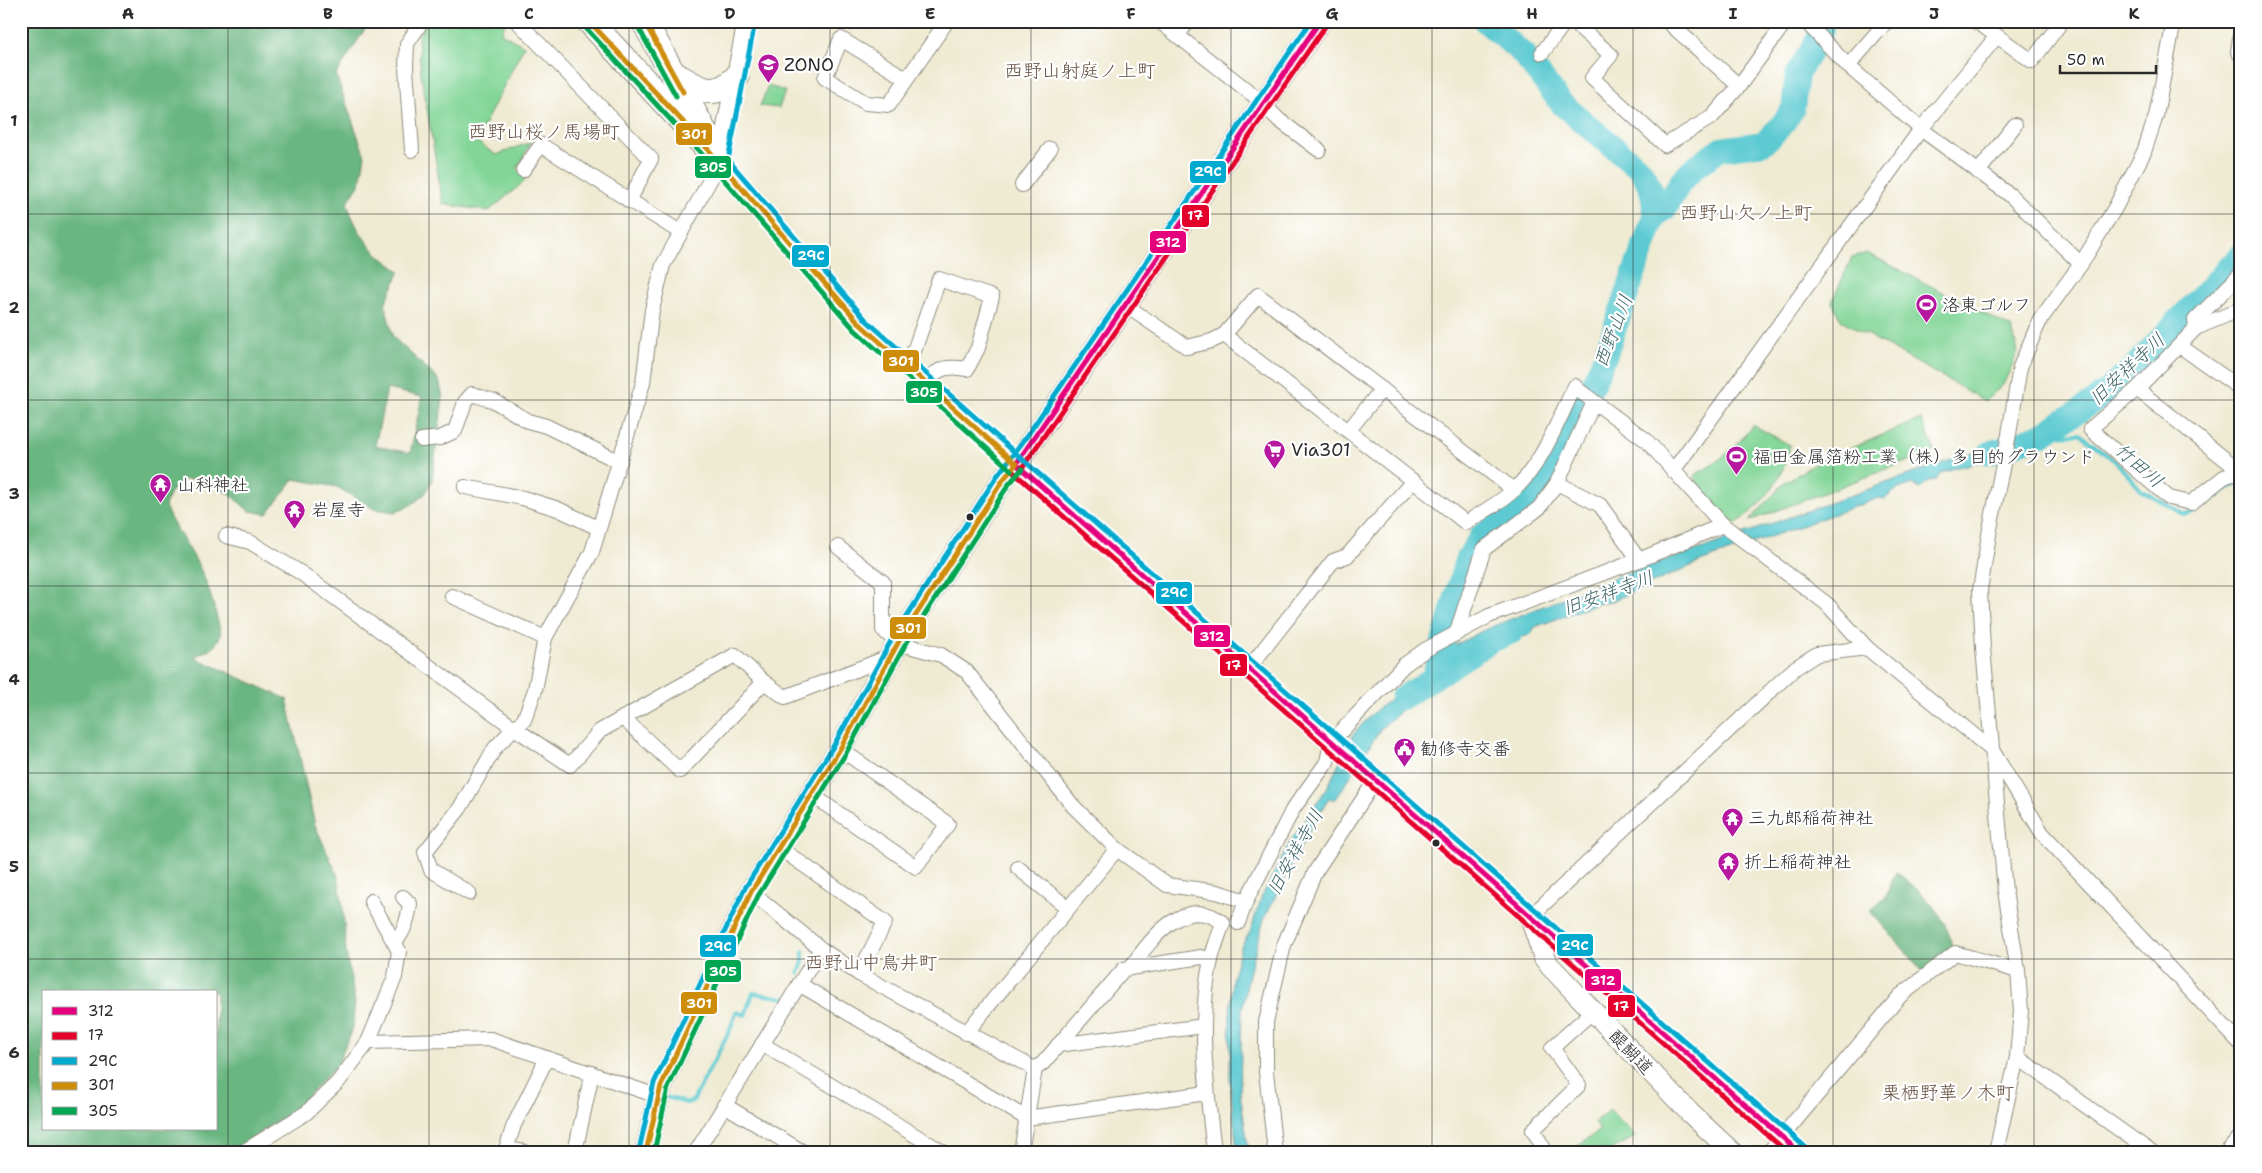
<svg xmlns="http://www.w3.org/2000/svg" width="2262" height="1173" viewBox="0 0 2262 1173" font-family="'Shantell Sans','Klee One',sans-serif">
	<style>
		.green { fill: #82d597; stroke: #568061 }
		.forest { fill: #69b680; stroke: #4a7056; fill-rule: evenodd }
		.water { fill: #5dcad2; stroke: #447a7e }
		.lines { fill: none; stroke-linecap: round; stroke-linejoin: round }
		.stream { stroke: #5dcad2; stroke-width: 4 }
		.river { stroke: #5dcad2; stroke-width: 24 }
		.minor-casing { stroke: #8d8a7e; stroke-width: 16 }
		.tertiary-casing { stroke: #8d8a7e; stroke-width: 19 }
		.secondary-casing { stroke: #8d8a7e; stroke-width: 22 }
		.primary-casing { stroke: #8d8a7e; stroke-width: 24 }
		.motorway-casing { stroke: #8d8a7e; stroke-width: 27 }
		.minor { stroke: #fff; stroke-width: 14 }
		.tertiary { stroke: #fff; stroke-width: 18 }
		.secondary { stroke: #fff; stroke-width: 20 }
		.primary { stroke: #fff; stroke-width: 22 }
		.motorway { stroke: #fff; stroke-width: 25 }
		.bus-1-casing { stroke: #fff; stroke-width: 9 }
		.bus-2-casing { stroke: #fff; stroke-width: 9 }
		.bus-3-casing { stroke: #fff; stroke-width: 9 }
		.bus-4-casing { stroke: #fff; stroke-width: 9 }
		.bus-5-casing { stroke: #fff; stroke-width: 9 }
		.bus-1 { stroke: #e5007d; stroke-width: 5 }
		.bus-2 { stroke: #e4002b; stroke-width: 5 }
		.bus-3 { stroke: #00a9ce; stroke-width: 5 }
		.bus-4 { stroke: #ce8d09; stroke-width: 5 }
		.bus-5 { stroke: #00a651; stroke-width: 5 }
		.grid { fill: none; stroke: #2b2b2b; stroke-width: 1; stroke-opacity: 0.55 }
		.bus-dot { fill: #2b2b2b; stroke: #fff; stroke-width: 2 }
		.labels { text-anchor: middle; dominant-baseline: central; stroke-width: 4.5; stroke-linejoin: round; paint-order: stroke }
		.poi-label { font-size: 18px; fill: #2b2b2b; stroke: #fff; text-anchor: start }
		.street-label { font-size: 18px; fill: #2b2b2b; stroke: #fff }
		.neighbourhood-label { font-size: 19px; fill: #665142; stroke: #fff }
		.water-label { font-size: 19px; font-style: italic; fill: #3c6365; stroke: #fff }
		.line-badge { stroke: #fff; stroke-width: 2 }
		.badge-label { font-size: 14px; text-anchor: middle; font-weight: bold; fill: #fff }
		.neatline { fill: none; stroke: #2b2b2b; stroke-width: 2 }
		.grid-label { font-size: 16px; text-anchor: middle; font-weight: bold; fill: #2b2b2b }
	</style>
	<rect width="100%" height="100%" fill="#fff"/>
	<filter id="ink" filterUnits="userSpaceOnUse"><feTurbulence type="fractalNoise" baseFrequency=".02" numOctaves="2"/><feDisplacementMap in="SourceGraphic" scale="10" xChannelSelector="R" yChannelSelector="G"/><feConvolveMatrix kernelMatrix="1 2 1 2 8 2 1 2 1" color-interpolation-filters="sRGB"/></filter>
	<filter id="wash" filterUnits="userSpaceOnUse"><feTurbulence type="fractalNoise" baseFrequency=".0096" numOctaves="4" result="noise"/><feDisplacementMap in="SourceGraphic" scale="20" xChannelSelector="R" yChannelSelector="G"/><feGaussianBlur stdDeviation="1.12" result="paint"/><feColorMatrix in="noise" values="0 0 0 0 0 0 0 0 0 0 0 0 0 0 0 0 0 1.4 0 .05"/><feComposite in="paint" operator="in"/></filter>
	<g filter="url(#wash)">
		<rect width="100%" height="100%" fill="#efead2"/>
		<g class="green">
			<polygon points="427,21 506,21 501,33 524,46 476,141 496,155 531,142 517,169 526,180 489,211 443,204 421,74 418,36"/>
			<polygon points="768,86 785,91 779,108 760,106"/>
			<polygon points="1867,253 2012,328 2018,352 2003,385 1985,401 1841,320 1832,302 1852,257"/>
			<polygon points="1921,419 1935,451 1749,521 1785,482 1818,462"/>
			<path d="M1753,425L1790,445C1785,477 1762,507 1735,524L1719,510L1695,479L1696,474C1720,462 1737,446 1753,425Z"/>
			<polygon points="1610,1110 1635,1137 1607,1152 1567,1152 1601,1130 1595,1122"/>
		</g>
		<g class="forest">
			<path d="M21,21H370L336,75L365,156L360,183L347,203C358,236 372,252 400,271L385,304L393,337L439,380L443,398L432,480L425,494L411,505L395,512L374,509L337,487L294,479L267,514L249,511L231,495L209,482L186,479L170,492L165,506C172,525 184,539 194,557C208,581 215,608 221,635L214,647L194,657L287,699L315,825L338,876L343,908L346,952L355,1002L353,1026L337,1066L292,1111L232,1152H21ZM387,389L422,397L410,453L375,446ZM44,992H216V1129H44Z"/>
			<path d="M1896,872C1920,890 1951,918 1952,951L1925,974L1870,911L1885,898Z"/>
		</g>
		<polygon class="water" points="2021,435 2019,452 1951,469 1940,474 1936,480 1928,481 1920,489 1912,484 1896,490 1885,499 1879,498 1700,562 1612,601 1596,604 1535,627 1530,635 1511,640 1504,635 1443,666 1397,714 1381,728 1336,799 1329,799 1315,819 1264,919 1248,978 1242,1010 1240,1093 1249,1152 1237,1152 1230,1082 1230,1018 1232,980 1241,947 1250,932 1262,896 1291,840 1327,788 1354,733 1376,710 1415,681 1429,665 1457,644 1486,629 1641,567 1689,553"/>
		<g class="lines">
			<g class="stream">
				<path d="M2041,435L2080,434L2116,462L2142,491L2183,514C2197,515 2225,488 2241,481"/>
				<polyline points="799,973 803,962 803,951"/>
				<polyline points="666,1097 686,1103 693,1101 730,1030 736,1012 745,1015 753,993 785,998"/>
			</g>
			<g class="river">
				<path d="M1485,21L1523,54L1562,104L1640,169C1651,185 1655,198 1654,217"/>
				<polyline points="1990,453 2041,435 2095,401 2129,372 2241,255"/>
				<polyline points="1433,678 1466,561 1482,535 1521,509 1552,473 1604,359 1654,217 1665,209 1680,183 1695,167 1721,149 1764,143 1781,126 1793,109 1797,74 1817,41 1822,30 1822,21"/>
				<polyline points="1402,698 1491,641 1512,632"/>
			</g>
		</g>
	</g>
	<g filter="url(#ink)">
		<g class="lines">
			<defs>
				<g id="minor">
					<polyline points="517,21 651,159 629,201"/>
					<polyline points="1159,21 1257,98 1279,120 1319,150"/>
					<polyline points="1572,21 1611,55 1592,78 1665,145 1712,117 1739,86"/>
					<polyline points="1667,21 1739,86 1786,21"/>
					<polyline points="1805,21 1848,66 1884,97 1921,129 2010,195 2081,264"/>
					<polyline points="1976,21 2032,61 2062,21"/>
					<polyline points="2241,31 2238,52 2241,55"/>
					<polyline points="1178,35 1188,21"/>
					<polyline points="1542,53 1566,21"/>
					<polyline points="1848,66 1887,21"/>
					<polyline points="907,79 841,39 825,78 866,103 889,105 947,21"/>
					<polyline points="412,150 406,68 407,44 422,21"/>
					<polyline points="523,170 541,145 680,232"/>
					<polyline points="1978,172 2015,125"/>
					<polyline points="1022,185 1050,149"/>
					<polyline points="1125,305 1187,347 1212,341 1224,335 1413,481 1347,556 1333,561 1248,669"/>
					<polyline points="2241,309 2196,328 2137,389 2090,429 2169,498 2191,503 2224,477 2241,471"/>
					<polyline points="2196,328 2195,320 2241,274"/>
					<polyline points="1224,335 1258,295 1514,490"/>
					<polyline points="2180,346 2241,389"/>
					<path d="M903,363L914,351L939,279L992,297L978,348L967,369C945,366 940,367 924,383"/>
					<polyline points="1577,389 1646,440 1723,525 1827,604 1867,648 1992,750 2042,833 2241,1044"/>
					<polyline points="2137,389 2240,471"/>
					<polyline points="1349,430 1382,389"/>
					<polyline points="422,440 440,438 455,431 465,402 472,394 494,401 528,421 546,426 620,462"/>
					<polyline points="1673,471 1921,129 1997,36"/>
					<path d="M1413,481L1466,523C1482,512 1500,503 1514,490C1543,463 1558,420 1575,386"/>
					<polyline points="1557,483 1600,505 1639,560"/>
					<polyline points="465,487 523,498 558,509 598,528"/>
					<polyline points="226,536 250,542 301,573 514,728 524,720 535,690 545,638 592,552 643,383 652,310 663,265 720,162"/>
					<polyline points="838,547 883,582 883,630 898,643 941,655 967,672 1073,806 1117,849 1167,885 1217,892 1246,901"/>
					<polyline points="452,596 545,638"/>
					<polyline points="1456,634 1484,549 1539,508 1557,483 1594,402"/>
					<polyline points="623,718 680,771 764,682"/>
					<polyline points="812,795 916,867 948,824 840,749"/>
					<polyline points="778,847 885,922 859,974"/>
					<polyline points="1018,868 1068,908"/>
					<polyline points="751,892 821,949 859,974 1035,1069"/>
					<polyline points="469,893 431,870 425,852 460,808 495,748 514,728 570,765 600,731 735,655 764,682 785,697 889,657"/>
					<polyline points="1530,917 1795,668 1817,654 1867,648"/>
					<polyline points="1238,923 1246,901 1293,809 1327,762 1331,742 1404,665 1425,650 1489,616 1639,560 1723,525"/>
					<path d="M395,942C405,931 408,918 410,904L403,897"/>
					<path d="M1131,967C1152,938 1185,893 1223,923C1219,935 1214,947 1211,960C1197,1022 1207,1089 1214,1152"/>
					<polyline points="799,984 1026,1118 1207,1093"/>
					<polyline points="966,1033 1117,849"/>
					<polyline points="368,1042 395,977 399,951 371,901"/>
					<polyline points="762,1044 943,1152"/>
					<polyline points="1058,1045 1204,1026"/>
					<polyline points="2017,1057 2151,1152"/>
					<polyline points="724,1105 803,1152"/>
					<polyline points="506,1149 514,1125 547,1058"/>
					<polyline points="243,1152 306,1113 338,1082 368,1042 491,1039 657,1096"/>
					<polyline points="505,1152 506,1149 525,1152"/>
					<polyline points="575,1152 592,1073"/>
					<polyline points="696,1152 821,949"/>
					<polyline points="1021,1152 1035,1069 1043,1063 1124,969 1201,957 1211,960"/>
					<polyline points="1275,1152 1266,1072 1266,1022 1284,945 1315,872 1375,781"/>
					<polyline points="1546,1152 1533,1130 1579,1085 1552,1048 1592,1012"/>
					<polyline points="1769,1152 1900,996 1955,953 2018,971"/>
					<polyline points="1996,1152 2017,1057 2021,1011 2018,971 2005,891 1983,648 1980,590 1990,529 2009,434 2020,367 2040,320 2081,264 2115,208 2144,152 2156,116 2174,21"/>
					<polyline points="2227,1152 2241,1136"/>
				</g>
				<polyline id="tertiary" points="1530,917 1799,1152"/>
				<polyline id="secondary" points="748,21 720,162 861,325 924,383 1530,917 1544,958 1550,966 1690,1113 1732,1152"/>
				<polyline id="primary" points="646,1152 661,1086 751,892 840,749 898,643 1003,480 1028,447 1320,21"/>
				<g id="motorway">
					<polyline points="589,21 720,162"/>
					<polyline points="644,21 704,131"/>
					<path d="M674,74C698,88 713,101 736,78"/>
				</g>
			</defs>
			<use href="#minor" class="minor-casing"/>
			<use href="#tertiary" class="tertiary-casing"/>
			<use href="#secondary" class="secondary-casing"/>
			<use href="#primary" class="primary-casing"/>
			<use href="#motorway" class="motorway-casing"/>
			<use href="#minor" class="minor"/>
			<use href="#tertiary" class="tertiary"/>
			<use href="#secondary" class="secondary"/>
			<use href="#primary" class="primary"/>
			<use href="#motorway" class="motorway"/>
			<defs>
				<g id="bus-1">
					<polyline points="1016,464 1799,1152"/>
					<polyline points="1016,464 1320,21"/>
				</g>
				<g id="bus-2">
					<polyline points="1022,468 1326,25"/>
					<polyline points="1011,470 1787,1152"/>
				</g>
				<g id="bus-3">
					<polyline points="755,22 728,160 866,320 1021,458 1804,1146"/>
					<polyline points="639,1150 654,1083 745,888 834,745 892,639 997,476 1022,443 1311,21"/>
				</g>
				<g id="bus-4">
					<polyline points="589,21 698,138 861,325 1016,464"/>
					<polyline points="644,21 683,92"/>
					<polyline points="646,1152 661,1086 751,892 840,749 898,643 1003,480 1016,464"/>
				</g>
				<g id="bus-5">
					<polyline points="637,25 676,96"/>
					<polyline points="584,26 692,143 855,330 1011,470"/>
					<polyline points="654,1152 668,1088 758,896 846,753 904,647 1009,484 1022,469"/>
				</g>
			</defs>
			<use href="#bus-1" class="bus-1-casing"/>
			<use href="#bus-2" class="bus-2-casing"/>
			<use href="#bus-3" class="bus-3-casing"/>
			<use href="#bus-4" class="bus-4-casing"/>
			<use href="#bus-5" class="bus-5-casing"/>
			<use href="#bus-1" class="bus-1"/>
			<use href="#bus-2" class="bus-2"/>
			<use href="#bus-3" class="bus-3"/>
			<use href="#bus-4" class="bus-4"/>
			<use href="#bus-5" class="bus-5"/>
		</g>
	</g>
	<path class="grid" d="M228,21V1152M429,21V1152M629,21V1152M830,21V1152M1031,21V1152M1231,21V1152M1432,21V1152M1633,21V1152M1833,21V1152M2034,21V1152M21,214H2241M21,400H2241M21,586H2241M21,773H2241M21,959H2241"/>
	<defs>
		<symbol id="school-pin" viewBox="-11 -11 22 30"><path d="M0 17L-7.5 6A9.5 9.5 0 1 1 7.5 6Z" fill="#b5179e" stroke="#fff"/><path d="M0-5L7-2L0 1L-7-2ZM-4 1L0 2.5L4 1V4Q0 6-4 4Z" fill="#fff"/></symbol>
		<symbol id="stadium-pin" viewBox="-11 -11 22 30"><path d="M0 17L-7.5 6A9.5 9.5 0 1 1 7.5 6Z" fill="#b5179e" stroke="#fff"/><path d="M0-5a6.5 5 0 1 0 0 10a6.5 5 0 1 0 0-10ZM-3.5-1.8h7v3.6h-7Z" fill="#fff"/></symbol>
		<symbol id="supermarket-pin" viewBox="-11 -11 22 30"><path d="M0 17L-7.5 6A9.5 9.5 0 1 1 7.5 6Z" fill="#b5179e" stroke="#fff"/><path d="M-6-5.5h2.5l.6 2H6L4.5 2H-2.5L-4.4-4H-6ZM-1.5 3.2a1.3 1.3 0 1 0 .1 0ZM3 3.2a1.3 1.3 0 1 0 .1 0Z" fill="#fff"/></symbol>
		<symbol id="temple-pin" viewBox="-11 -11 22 30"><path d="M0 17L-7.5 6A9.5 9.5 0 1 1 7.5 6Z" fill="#b5179e" stroke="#fff"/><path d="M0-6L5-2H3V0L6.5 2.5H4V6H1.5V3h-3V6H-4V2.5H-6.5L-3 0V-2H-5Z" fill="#fff"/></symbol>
		<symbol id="civic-pin" viewBox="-11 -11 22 30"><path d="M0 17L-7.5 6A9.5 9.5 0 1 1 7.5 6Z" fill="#b5179e" stroke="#fff"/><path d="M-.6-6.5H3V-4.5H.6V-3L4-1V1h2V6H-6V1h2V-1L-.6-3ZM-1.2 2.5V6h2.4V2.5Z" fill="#fff"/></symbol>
	</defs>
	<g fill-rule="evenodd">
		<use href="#school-pin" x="756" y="52" width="25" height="34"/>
		<use href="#stadium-pin" x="1914" y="292" width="25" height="34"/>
		<use href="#supermarket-pin" x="1262" y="438" width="25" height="34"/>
		<use href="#stadium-pin" x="1724" y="444" width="25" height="34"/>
		<use href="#temple-pin" x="148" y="472" width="25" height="34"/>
		<use href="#temple-pin" x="282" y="498" width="25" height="34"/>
		<use href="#civic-pin" x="1392" y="736" width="25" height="34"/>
		<use href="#temple-pin" x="1720" y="806" width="25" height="34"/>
		<use href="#temple-pin" x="1716" y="850" width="25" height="34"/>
	</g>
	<g class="bus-dot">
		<circle cx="970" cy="517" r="4.5"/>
		<circle cx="1436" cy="843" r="4.5"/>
	</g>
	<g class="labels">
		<g class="poi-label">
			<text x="784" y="65">ZONO</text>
			<text x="1942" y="305">洛東ゴルフ</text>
			<text x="1291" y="450">Via301</text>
			<text x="1753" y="457">福田金属箔粉工業（株）多目的グラウンド</text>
			<text x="177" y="485">山科神社</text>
			<text x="311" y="510">岩屋寺</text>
			<text x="1420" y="749">勧修寺交番</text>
			<text x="1748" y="818">三九郎稲荷神社</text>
			<text x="1744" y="862">折上稲荷神社</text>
		</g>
		<g class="street-label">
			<text transform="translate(1631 1052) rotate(46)">醍醐道</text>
		</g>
		<g class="neighbourhood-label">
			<text x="1080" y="70">西野山射庭ノ上町</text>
			<text x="544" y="131">西野山桜ノ馬場町</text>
			<text x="1746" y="212">西野山欠ノ上町</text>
			<text x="871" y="962">西野山中鳥井町</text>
			<text x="1948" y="1092">栗栖野華ノ木町</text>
		</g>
		<g class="water-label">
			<text transform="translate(1613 331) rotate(-69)">西野山川</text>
			<text transform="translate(2127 369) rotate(-43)">旧安祥寺川</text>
			<text transform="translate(2139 465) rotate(41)">竹田川</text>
			<text transform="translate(1608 593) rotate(-20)">旧安祥寺川</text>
			<text transform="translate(1295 852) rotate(-61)">旧安祥寺川</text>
		</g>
	</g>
	<g class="line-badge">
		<rect x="675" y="122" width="38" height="24" rx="5" fill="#ce8d09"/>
		<rect x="694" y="155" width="38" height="24" rx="5" fill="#00a651"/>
		<rect x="1189" y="160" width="38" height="24" rx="5" fill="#00a9ce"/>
		<rect x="1181" y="204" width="29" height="24" rx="5" fill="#e4002b"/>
		<rect x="1149" y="230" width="38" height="24" rx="5" fill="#e5007d"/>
		<rect x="791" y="244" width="39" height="24" rx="5" fill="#00a9ce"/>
		<rect x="882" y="349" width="38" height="24" rx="5" fill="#ce8d09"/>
		<rect x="905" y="380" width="38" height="24" rx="5" fill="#00a651"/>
		<rect x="1155" y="581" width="38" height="24" rx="5" fill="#00a9ce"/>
		<rect x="889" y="616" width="38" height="24" rx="5" fill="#ce8d09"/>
		<rect x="1193" y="624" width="38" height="24" rx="5" fill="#e5007d"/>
		<rect x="1219" y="653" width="29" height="24" rx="5" fill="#e4002b"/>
		<rect x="1556" y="933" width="38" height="24" rx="5" fill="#00a9ce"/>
		<rect x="699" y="934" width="38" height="24" rx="5" fill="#00a9ce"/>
		<rect x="704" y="959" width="38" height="24" rx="5" fill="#00a651"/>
		<rect x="1584" y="968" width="38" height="24" rx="5" fill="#e5007d"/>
		<rect x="680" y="991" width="38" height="24" rx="5" fill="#ce8d09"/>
		<rect x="1607" y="994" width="29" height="24" rx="5" fill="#e4002b"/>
	</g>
	<g class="badge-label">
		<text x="694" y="139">301</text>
		<text x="713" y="172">305</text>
		<text x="1208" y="176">29C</text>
		<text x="1195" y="220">17</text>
		<text x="1168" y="247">312</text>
		<text x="811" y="260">29C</text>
		<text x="901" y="366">301</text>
		<text x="924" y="397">305</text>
		<text x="1174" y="597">29C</text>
		<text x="908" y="633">301</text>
		<text x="1212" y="641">312</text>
		<text x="1233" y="670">17</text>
		<text x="1575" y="950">29C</text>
		<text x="718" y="951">29C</text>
		<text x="723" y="976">305</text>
		<text x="1603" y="985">312</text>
		<text x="699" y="1008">301</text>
		<text x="1621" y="1011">17</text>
	</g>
	<rect width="2262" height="1173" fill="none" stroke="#fff" stroke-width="55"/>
	<rect x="42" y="990" width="175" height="140" fill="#ffffff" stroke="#aaaaaa"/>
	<rect x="52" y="1007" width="25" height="8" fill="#e5007d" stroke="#aaaaaa"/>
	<text x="88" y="1016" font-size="15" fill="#2b2b2b">312</text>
	<rect x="52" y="1032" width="25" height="8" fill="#e4002b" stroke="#aaaaaa"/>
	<text x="88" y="1040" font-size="15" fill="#2b2b2b">17</text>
	<rect x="52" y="1057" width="25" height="8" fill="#00a9ce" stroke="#aaaaaa"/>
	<text x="88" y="1066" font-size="15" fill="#2b2b2b">29C</text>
	<rect x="52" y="1082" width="25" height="8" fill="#ce8d09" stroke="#aaaaaa"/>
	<text x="88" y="1090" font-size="15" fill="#2b2b2b">301</text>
	<rect x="52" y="1107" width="25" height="8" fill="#00a651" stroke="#aaaaaa"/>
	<text x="88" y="1116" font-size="15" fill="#2b2b2b">305</text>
	<path d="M2060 65v8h96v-8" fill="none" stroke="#2b2b2b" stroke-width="2.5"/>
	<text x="2067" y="65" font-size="15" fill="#2b2b2b" stroke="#ffffff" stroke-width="4" paint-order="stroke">50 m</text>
	<rect x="28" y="28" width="2206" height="1118" class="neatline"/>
	<g class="grid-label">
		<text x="128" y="19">A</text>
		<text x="328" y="19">B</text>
		<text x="529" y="19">C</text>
		<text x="730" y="19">D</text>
		<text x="930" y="19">E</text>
		<text x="1131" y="19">F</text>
		<text x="1332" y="19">G</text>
		<text x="1532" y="19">H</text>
		<text x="1733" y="19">I</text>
		<text x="1934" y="19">J</text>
		<text x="2134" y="19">K</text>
		<text x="14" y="126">1</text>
		<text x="14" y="313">2</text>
		<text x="14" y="499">3</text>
		<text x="14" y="685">4</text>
		<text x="14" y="872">5</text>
		<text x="14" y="1058">6</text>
	</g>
</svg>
